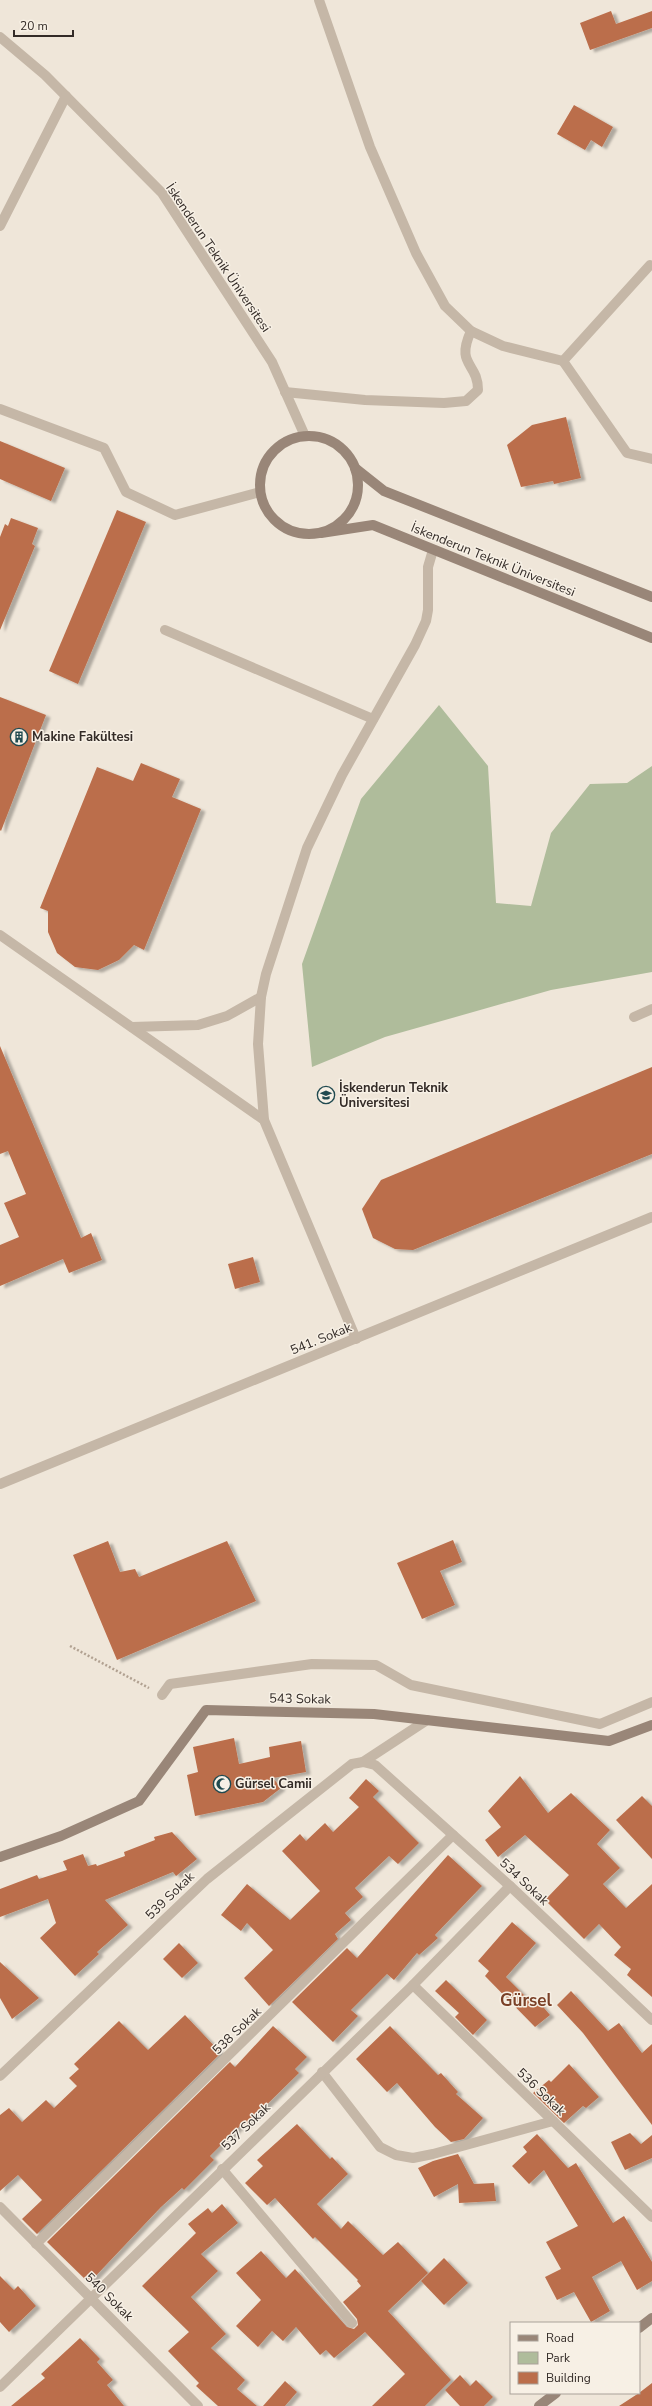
<svg xmlns="http://www.w3.org/2000/svg" width="652" height="2406" viewBox="0 0 652 2406" font-family="'Nunito Sans',sans-serif">
	<style>
		.green { fill: #afbc9b }
		.building { fill: #bb6e4b; filter: url(#shadow) }
		.lines { fill: none; stroke-linecap: round; stroke-linejoin: round }
		.path { stroke: #b1a191; stroke-width: 2.5; stroke-dasharray: 2 2; stroke-linecap: butt }
		.lane { stroke: #c5b7a7; stroke-width: 10 }
		.street { stroke: #c5b7a7; stroke-width: 10 }
		.secondary { stroke: #998678; stroke-width: 10 }
		.labels { text-anchor: middle; dominant-baseline: central; stroke-width: 3; stroke-linejoin: round; paint-order: stroke }
		.street-label { font-size: 13px; fill: #332b27; stroke: #f7f0e5 }
		.poi-label { font-size: 13px; font-weight: bold; fill: #332b27; stroke: #f7f0e5; text-anchor: start }
		.district-label { font-size: 17px; font-weight: bold; fill: #7a4027; stroke: #f7f0e5 }
	</style>
	<defs>
		<filter id="shadow"><feDropShadow dx="4.5" dy="2.5" stdDeviation="1" flood-color="#0004"/></filter>
	</defs>
	<rect width="100%" height="100%" fill="#efe6d9"/>
	<polygon class="green" points="439,705 488,766 496,903 531,906 551,833 590,784 627,783 652,766 652,972 551,990 385,1037 312,1067 302,964 361,799"/>
	<g class="building">
		<polygon points="611,11 616,24 652,11 652,28 590,50 580,23"/>
		<polygon points="574,105 613,127 602,147 591,140 585,150 557,134"/>
		<polygon points="566,417 581,478 554,484 553,481 521,487 507,445 532,425"/>
		<polygon points="0,441 65,468 51,501 0,479"/>
		<polygon points="117,510 146,522 78,684 49,671"/>
		<polygon points="11,518 38,528 32,544 35,546 0,630 0,537 5,524 8,526"/>
		<polygon points="0,697 46,715 1,831 0,830"/>
		<polygon points="141,763 180,779 172,797 201,809 144,950 134,945 119,960 98,970 75,967 57,953 48,932 48,911 40,908 97,767 133,781"/>
		<polygon points="0,1046 81,1238 91,1233 102,1260 69,1273 63,1259 0,1286 0,1245 19,1237 4,1203 26,1194 8,1151 0,1154"/>
		<polygon points="652,1067 652,1154 413,1250 395,1249 373,1238 362,1209 381,1180"/>
		<polygon points="253,1257 260,1282 235,1289 228,1264"/>
		<polygon points="453,1540 462,1562 440,1571 455,1605 422,1619 397,1563"/>
		<polygon points="108,1541 120,1572 135,1569 139,1577 227,1541 256,1601 117,1660 73,1555"/>
		<polygon points="234,1738 239,1764 270,1757 269,1747 301,1741 306,1772 273,1778 281,1788 263,1802 195,1816 187,1775 198,1772 193,1747"/>
		<polygon points="520,1776 548,1813 571,1793 610,1830 597,1844 620,1868 603,1884 626,1908 652,1884 652,1997 627,1975 631,1969 614,1955 621,1947 599,1924 584,1939 545,1900 569,1875 525,1835 498,1857 485,1840 501,1827 488,1811"/>
		<polygon points="366,1779 379,1791 373,1797 419,1843 398,1864 389,1856 355,1888 363,1897 345,1913 351,1920 335,1934 338,1939 269,2006 244,1978 273,1950 247,1923 241,1931 221,1915 247,1884 290,1920 320,1891 282,1851 300,1834 306,1841 325,1823 333,1832 359,1807 349,1798"/>
		<polygon points="642,1796 652,1806 652,1859 616,1820"/>
		<polygon points="172,1832 197,1859 176,1876 173,1872 105,1900 128,1925 97,1952 99,1954 75,1976 40,1938 56,1923 48,1899 0,1917 0,1889 37,1875 39,1879 67,1870 63,1861 83,1854 88,1866 96,1864 97,1866 125,1856 124,1852 155,1840 154,1837"/>
		<polygon points="448,1855 482,1886 435,1935 438,1938 419,1955 417,1953 394,1980 387,1974 351,2010 358,2016 333,2042 292,2002 347,1948 357,1958"/>
		<polygon points="512,1922 536,1943 506,1977 535,2006 539,2002 550,2015 535,2027 485,1976 489,1971 478,1961"/>
		<polygon points="179,1943 198,1963 182,1978 163,1959"/>
		<polygon points="0,1962 39,1998 12,2019 0,1998"/>
		<polygon points="446,1980 487,2020 473,2035 455,2017 459,2013 435,1991"/>
		<polygon points="571,1991 608,2031 619,2023 642,2053 652,2044 652,2125 583,2033 557,2005"/>
		<polygon points="185,2015 221,2053 37,2234 22,2219 42,2200 18,2175 0,2191 0,2115 9,2108 22,2122 46,2100 54,2108 77,2086 69,2078 79,2069 74,2064 119,2021 148,2050"/>
		<polygon points="273,2026 307,2057 295,2069 299,2073 244,2127 242,2124 210,2156 214,2160 184,2190 182,2188 161,2207 89,2283 47,2242 230,2062 235,2067"/>
		<polygon points="390,2026 438,2075 441,2073 458,2092 456,2094 483,2118 464,2139 451,2142 435,2127 397,2083 387,2092 356,2059"/>
		<polygon points="569,2064 599,2097 586,2108 583,2106 564,2123 533,2093 549,2080 551,2082"/>
		<polygon points="297,2124 330,2159 332,2157 348,2174 317,2204 341,2229 348,2221 383,2255 398,2242 428,2273 388,2311 451,2380 425,2406 372,2406 405,2374 365,2332 334,2358 326,2350 320,2355 296,2327 283,2341 272,2331 258,2347 236,2326 261,2300 236,2273 261,2251 286,2278 295,2269 347,2327 354,2329 358,2325 357,2319 343,2302 361,2286 357,2281 358,2280 315,2237 313,2239 275,2198 267,2205 245,2183 263,2166 257,2160"/>
		<polygon points="630,2133 641,2144 652,2135 652,2158 625,2170 611,2142"/>
		<polygon points="537,2134 568,2168 576,2163 613,2223 624,2216 652,2262 652,2281 637,2290 621,2261 592,2277 610,2311 591,2322 574,2292 557,2300 545,2277 561,2269 546,2242 578,2226 544,2170 529,2184 512,2166 527,2152 523,2147"/>
		<polygon points="458,2154 474,2184 494,2183 496,2201 459,2203 458,2184 434,2197 418,2168 433,2161"/>
		<polygon points="222,2204 238,2223 201,2254 218,2271 191,2297 226,2334 211,2348 245,2380 237,2389 257,2406 218,2406 196,2386 199,2383 168,2351 189,2332 142,2286 196,2233 188,2224 208,2208 212,2213"/>
		<polygon points="444,2258 468,2283 444,2305 421,2281"/>
		<polygon points="0,2276 14,2290 18,2286 36,2306 9,2332 0,2322"/>
		<polygon points="80,2338 100,2359 97,2362 113,2380 107,2385 124,2406 11,2406 45,2378 41,2374"/>
		<polygon points="460,2375 470,2386 476,2380 493,2397 484,2406 460,2406 445,2390"/>
		<polygon points="285,2381 297,2392 285,2406 263,2406"/>
		<polygon points="652,2383 652,2406 619,2406 639,2393"/>
	</g>
	<g class="lines">
		<polyline class="path" points="70,1646 149,1688"/>
		<g class="lane">
			<polyline points="165,630 373,719"/>
			<polyline points="0,935 264,1120 356,1339"/>
			<polyline points="634,1017 652,1009"/>
		</g>
		<g class="street">
			<polyline points="319,0 370,147 416,253 445,306 471,331 503,346 563,361"/>
			<polyline points="0,37 45,75 162,193 272,362 305,436"/>
			<polyline points="0,226 66,96"/>
			<polyline points="650,265 563,361 627,453 652,459"/>
			<path d="M285,392L365,400L444,403L466,401L478,390C478,362 455,366 471,331"/>
			<polyline points="0,409 104,448 126,492 175,515 260,492"/>
			<polyline points="132,1027 198,1025 227,1016 261,997"/>
			<polyline points="264,1120 258,1044 261,997 266,974 307,848 342,775 415,645 426,621 428,610 428,567 433,550"/>
			<polyline points="0,1484 652,1217"/>
			<polyline points="162,1695 170,1684 312,1664 376,1665 411,1685 600,1724 652,1702"/>
			<polyline points="363,1762 427,1720"/>
			<polyline points="413,1985 652,2217"/>
			<polyline points="322,2072 380,2147 396,2155 413,2158 433,2154 553,2121"/>
			<polyline points="0,2076 207,1879 352,1764 363,1762 375,1765 510,1886 652,2020"/>
			<polyline points="222,2169 352,2323"/>
			<polyline points="0,2207 198,2406"/>
			<polyline points="36,2244 453,1835"/>
			<polyline points="0,2387 413,1985 510,1886"/>
		</g>
		<g class="secondary">
			<circle cx="309" cy="485" r="49"/>
			<polyline points="355,468 384,491 652,597"/>
			<polyline points="321,533 373,525 652,638"/>
			<polyline points="0,1857 61,1836 139,1801 206,1710 374,1714 609,1741 652,1725"/>
			<polyline points="639,2328 652,2318"/>
			<polyline points="539,2406 556,2393"/>
		</g>
	</g>
	<defs>
		<symbol id="building-ring" viewBox="-11 -11 22 22"><circle r="9.5" fill="#f7f0e5" stroke="#204a50" stroke-width="1.5"/><path d="M-4-6H4V6H1V3H-1V6H-4ZM-2.5-4.3h1.7v1.8h-1.7ZM.8-4.3h1.7v1.8H.8ZM-2.5-1h1.7V.8h-1.7ZM.8-1h1.7V.8H.8Z" fill="#204a50"/></symbol>
		<symbol id="university-ring" viewBox="-11 -11 22 22"><circle r="9.5" fill="#f7f0e5" stroke="#204a50" stroke-width="1.5"/><path d="M0-5L7-2L0 1L-7-2ZM-4 1L0 2.5L4 1V4Q0 6-4 4Z" fill="#204a50"/></symbol>
		<symbol id="mosque-ring" viewBox="-11 -11 22 22"><circle r="9.5" fill="#f7f0e5" stroke="#204a50" stroke-width="1.5"/><path d="M3.5-4.9A6 6 0 1 0 3.5 4.9A5 5 0 1 1 3.5-4.9Z" fill="#204a50"/></symbol>
	</defs>
	<g fill-rule="evenodd">
		<use href="#building-ring" x="9" y="727" width="20" height="20"/>
		<use href="#university-ring" x="316" y="1085" width="20" height="20"/>
		<use href="#mosque-ring" x="212" y="1774" width="20" height="20"/>
	</g>
	<g class="labels">
		<g class="street-label">
			<text transform="translate(218 258) rotate(56)">İskenderun Teknik Üniversitesi</text>
			<text transform="translate(493 560) rotate(22)">İskenderun Teknik Üniversitesi</text>
			<text transform="translate(321 1339) rotate(-22)">541. Sokak</text>
			<text transform="translate(300 1699) rotate(1)">543 Sokak</text>
			<text transform="translate(524 1882) rotate(43)">534 Sokak</text>
			<text transform="translate(170 1896) rotate(-44)">539 Sokak</text>
			<text transform="translate(237 2031) rotate(-44)">538 Sokak</text>
			<text transform="translate(541 2092) rotate(44)">536 Sokak</text>
			<text transform="translate(246 2127) rotate(-44)">537 Sokak</text>
			<text transform="translate(109 2297) rotate(45)">540 Sokak</text>
		</g>
		<g class="poi-label">
			<text x="32" y="737">Makine Fakültesi</text>
			<text x="339" y="1088">İskenderun Teknik<tspan x="339" dy="15">Üniversitesi</tspan></text>
			<text x="235" y="1784">Gürsel Camii</text>
		</g>
		<g class="district-label">
			<text x="526" y="2000">Gürsel</text>
		</g>
	</g>
	<rect x="510" y="2322" width="130" height="72" fill="#f7f0e5" stroke="#a9a199"/>
	<rect x="518" y="2335" width="20" height="6" fill="#998678" stroke="#a9a199"/>
	<text x="546" y="2342" font-size="12" fill="#332b27">Road</text>
	<rect x="518" y="2352" width="20" height="12" fill="#afbc9b" stroke="#a9a199"/>
	<text x="546" y="2362" font-size="12" fill="#332b27">Park</text>
	<rect x="518" y="2372" width="20" height="12" fill="#bb6e4b" stroke="#a9a199"/>
	<text x="546" y="2382" font-size="12" fill="#332b27">Building</text>
	<path d="M14 30v6h59v-6" fill="none" stroke="#332b27" stroke-width="2"/>
	<text x="20" y="30" font-size="12" fill="#332b27" stroke="#f7f0e5" stroke-width="3" paint-order="stroke">20 m</text>
</svg>
